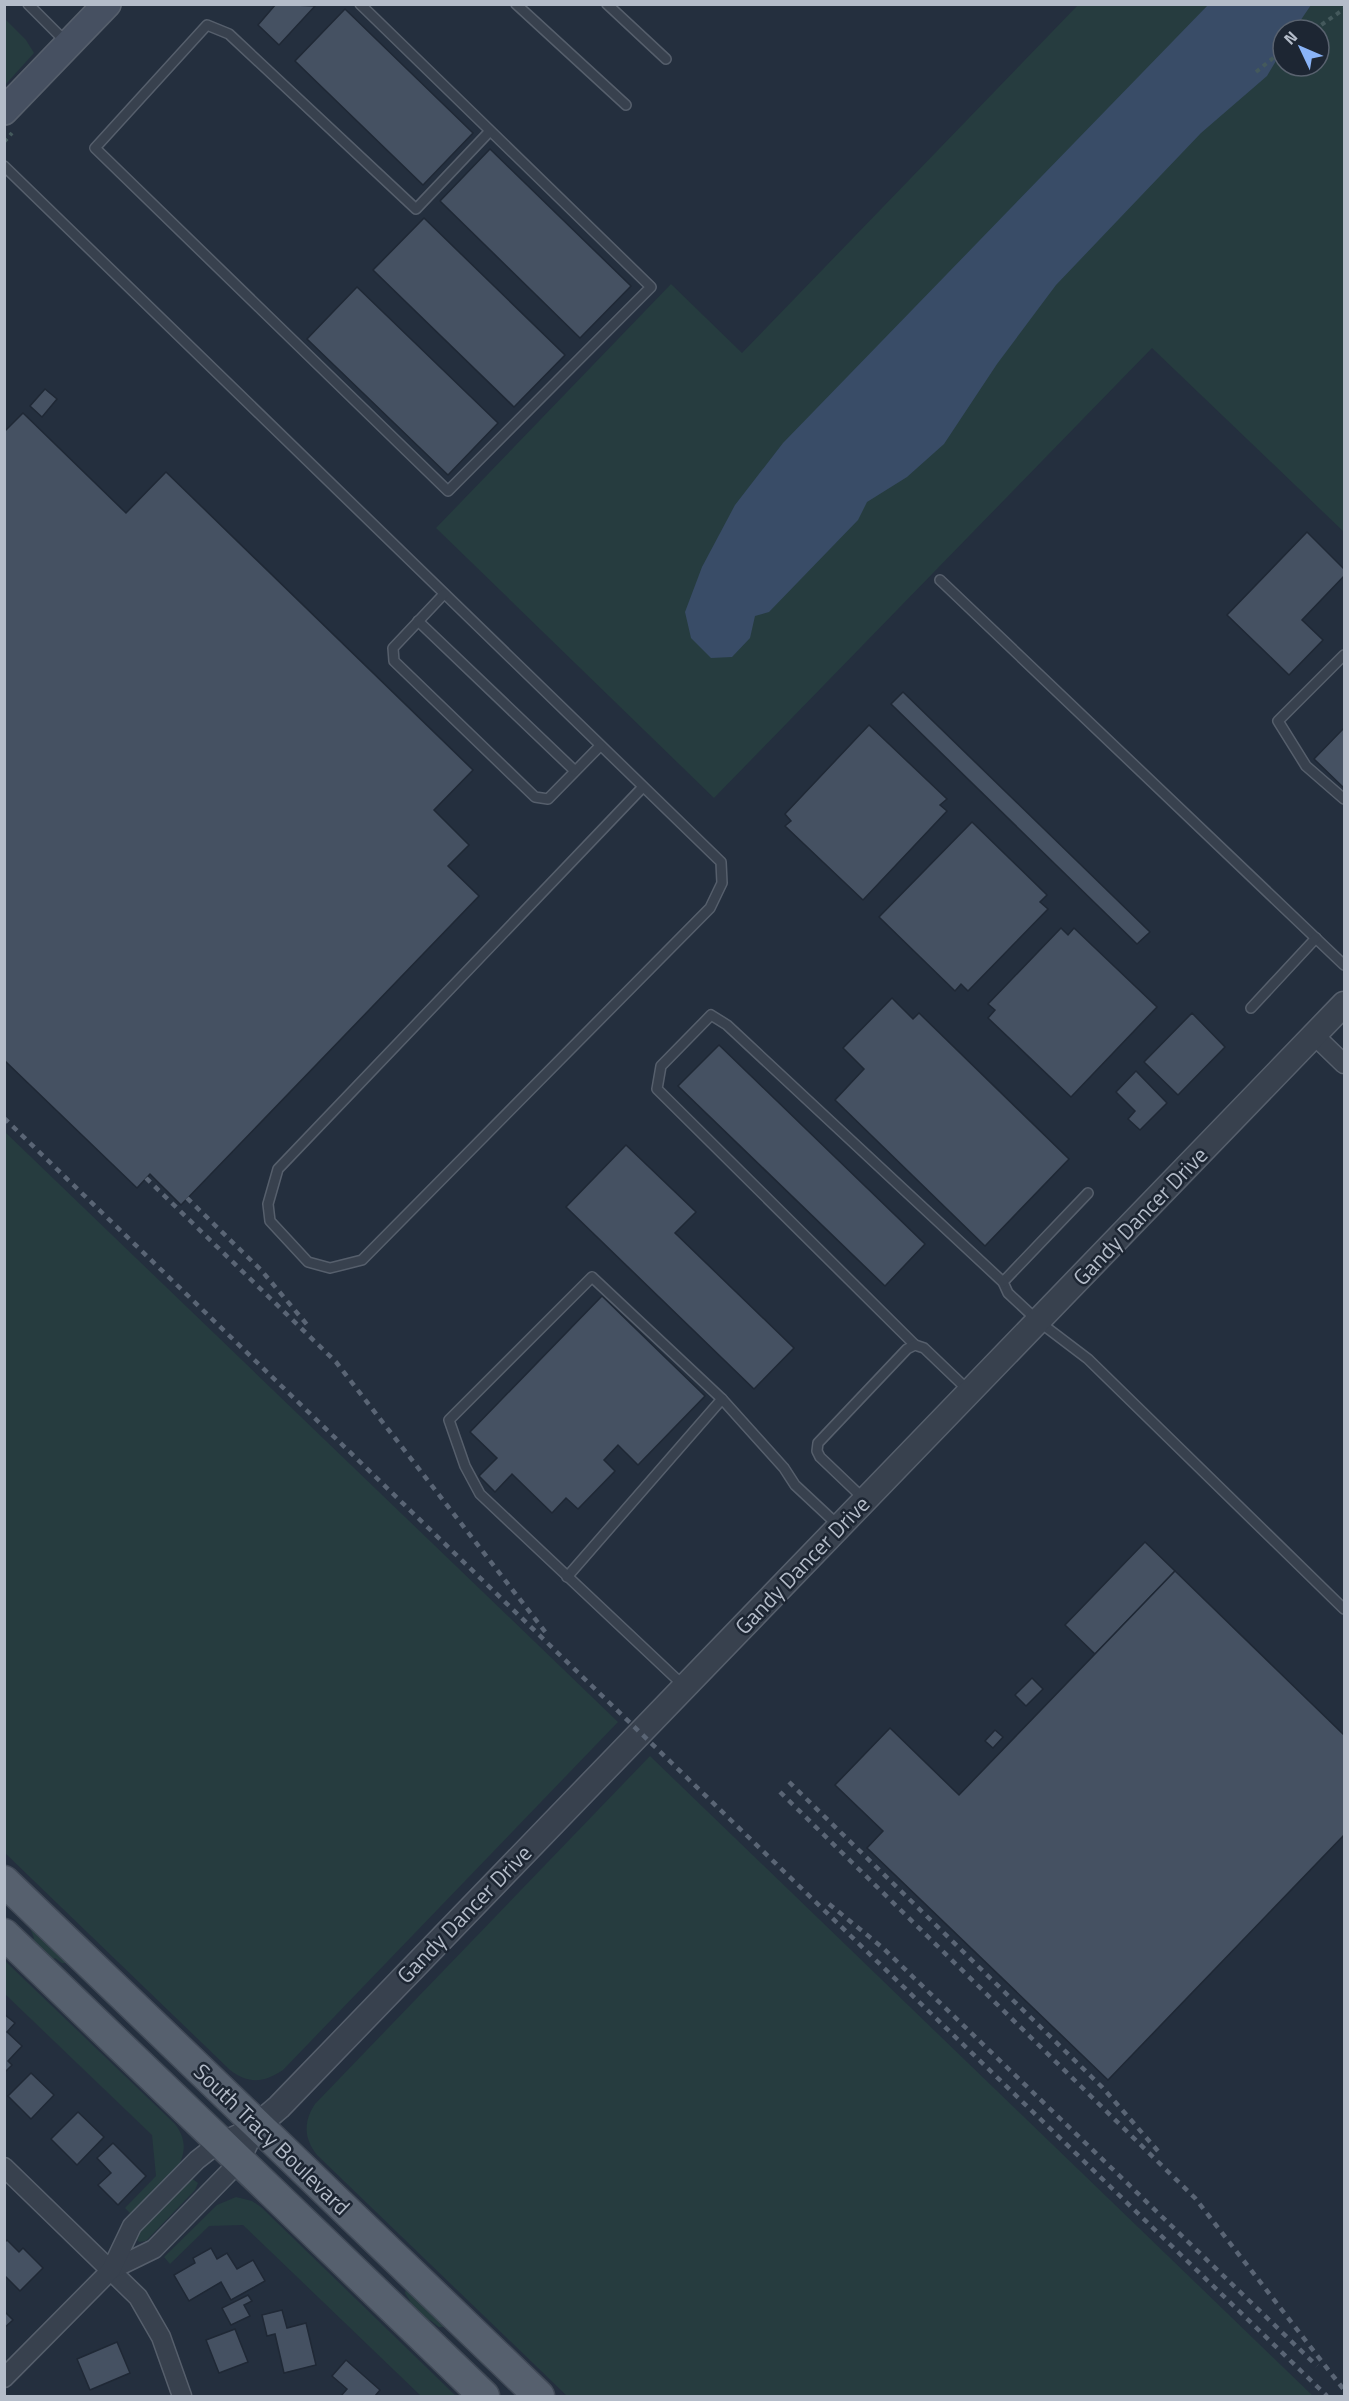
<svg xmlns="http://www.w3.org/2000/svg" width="1349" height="2401" viewBox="0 0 1349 2401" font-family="'Titillium Web',sans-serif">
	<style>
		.green { fill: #263c3f; fill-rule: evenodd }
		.water { fill: #394c67 }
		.building { fill: #455162; stroke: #1f2835; stroke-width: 1.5 }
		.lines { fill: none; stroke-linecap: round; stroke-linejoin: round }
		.service-casing { stroke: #565f6c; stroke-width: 12 }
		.minor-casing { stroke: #565f6c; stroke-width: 21 }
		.tertiary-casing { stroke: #565f6c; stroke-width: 27 }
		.secondary-casing { stroke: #565f6c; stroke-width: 30 }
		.primary-casing { stroke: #414a57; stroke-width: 33 }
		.path { stroke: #44595c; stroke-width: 4; stroke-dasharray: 4.5 4.5; stroke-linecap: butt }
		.service { stroke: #38414e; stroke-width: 9 }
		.minor { stroke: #38414e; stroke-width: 18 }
		.tertiary { stroke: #38414e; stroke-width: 24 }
		.secondary { stroke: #465061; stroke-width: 27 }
		.primary { stroke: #56606e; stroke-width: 30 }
		.rail { stroke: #5a6575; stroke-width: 4.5; stroke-dasharray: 6 6; stroke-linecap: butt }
		.labels { text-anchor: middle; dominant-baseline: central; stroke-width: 5; stroke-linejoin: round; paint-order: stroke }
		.street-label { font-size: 22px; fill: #b4bcc9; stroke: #1d2633 }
	</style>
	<rect width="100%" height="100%" fill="#242f3e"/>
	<g class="green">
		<path d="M1078,5H1344V532L1152,348L714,798L436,528L671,284L742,353ZM1283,30H1319V66H1283Z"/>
		<polygon points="5,19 26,40 34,53 5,85"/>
		<path d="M4,1131L618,1722L283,2070C264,2083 248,2084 230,2070L5,1853Z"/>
		<path d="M650,1756L1313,2396H567L317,2155C304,2139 303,2122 315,2104Z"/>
		<polygon points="29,1925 68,1963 62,1963 55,1958 50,1961 31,1943 34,1938"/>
		<path d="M4,1960L175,2124C203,2160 157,2190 133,2216L125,2208L156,2176L152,2135L5,1994Z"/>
		<polygon points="191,2178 198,2183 195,2190 146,2241 139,2242 134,2236"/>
		<polygon points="236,2197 252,2201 261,2207 456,2396 421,2396 243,2225 209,2226 170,2264 164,2257 217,2205"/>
		<polygon points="406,2288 447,2327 439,2327 430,2320 424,2323 407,2306 410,2301 405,2293"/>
	</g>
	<polygon class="water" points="1208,5 1311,5 1294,30 1283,30 1283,49 1267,76 1201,133 1056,285 997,364 944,444 907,477 867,502 858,520 769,612 755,616 750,638 732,657 711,658 691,638 685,612 702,567 735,505 783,443"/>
	<g class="building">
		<polygon points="276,4 315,6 279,45 258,25"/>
		<polygon points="345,9 473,133 423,185 295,61"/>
		<polygon points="490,149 631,286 580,338 440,201"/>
		<polygon points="424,218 565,355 514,407 373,270"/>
		<polygon points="357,287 498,423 448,475 307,339"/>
		<polygon points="45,389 57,399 42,417 30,406"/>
		<polygon points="23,413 126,513 166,472 473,770 434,810 469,845 448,866 479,896 181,1205 150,1174 137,1188 4,1060 4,432"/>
		<polygon points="1307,532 1344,569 1344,576 1302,620 1323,640 1289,675 1227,615"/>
		<polygon points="903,692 1150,932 1137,944 891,704"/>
		<polygon points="869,725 947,799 940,805 947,811 863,900 785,826 791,821 785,814"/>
		<polygon points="1344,728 1344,788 1314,759"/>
		<polygon points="972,822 1047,895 1040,902 1048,909 968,991 961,984 955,991 879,917"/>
		<polygon points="1061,928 1068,935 1074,928 1157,1007 1071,1097 988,1018 995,1010 988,1004"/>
		<polygon points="892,998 913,1019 919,1013 1069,1159 985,1246 835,1100 864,1069 843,1048"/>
		<polygon points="1192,1013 1225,1047 1178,1095 1144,1062"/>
		<polygon points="719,1045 925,1244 885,1286 678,1086"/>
		<polygon points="1136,1071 1167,1103 1140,1130 1128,1119 1135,1111 1116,1092"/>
		<polygon points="626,1145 696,1212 675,1233 794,1348 754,1389 566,1207"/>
		<polygon points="602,1296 705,1396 638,1465 618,1445 604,1460 615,1471 578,1509 566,1498 552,1513 512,1474 495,1492 479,1476 497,1458 470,1432"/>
		<polygon points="1145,1542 1175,1571 1095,1654 1065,1625"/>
		<polygon points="1175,1571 1344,1735 1344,1835 1108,2080 867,1848 883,1831 835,1785 890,1728 959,1795"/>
		<polygon points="1032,1678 1043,1689 1026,1706 1015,1695"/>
		<polygon points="995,1730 1003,1737 993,1748 985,1741"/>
		<polygon points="4,2014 15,2023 7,2032 22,2046 8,2061 12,2065 4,2073"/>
		<polygon points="31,2073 54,2095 31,2119 8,2096"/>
		<polygon points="78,2112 104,2137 77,2165 51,2139"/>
		<polygon points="113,2143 146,2176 118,2205 98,2185 111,2173 97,2158"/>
		<polygon points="7,2240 19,2252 23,2248 43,2268 20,2291 4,2275 4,2243"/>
		<polygon points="211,2248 217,2259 227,2253 237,2269 253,2260 265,2281 231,2300 221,2282 189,2301 174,2275 195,2263 193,2258"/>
		<polygon points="248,2295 252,2301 244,2305 250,2316 231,2325 222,2308"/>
		<polygon points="282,2310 287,2328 306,2323 316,2365 284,2373 275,2334 267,2336 262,2315"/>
		<polygon points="4,2311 13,2320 4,2328"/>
		<polygon points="235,2329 248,2362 219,2373 206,2340"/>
		<polygon points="117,2342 130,2373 90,2390 77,2359"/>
		<polygon points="346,2360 380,2390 375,2396 341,2396 347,2389 332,2376"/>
	</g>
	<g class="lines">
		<defs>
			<g id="service">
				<polyline points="28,4 67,43"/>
				<polyline points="360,4 651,287 448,491 95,148 207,25 229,34 416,209 490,131"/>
				<polyline points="516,4 626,105"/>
				<polyline points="607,4 666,59"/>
				<polyline points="4,166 721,862 722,883 710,908 362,1260 330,1268 308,1262 270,1221 268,1204 278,1169 642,788"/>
				<polyline points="940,580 1344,965"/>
				<polyline points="444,594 393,648 394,661 535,797 548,799 600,746"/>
				<polyline points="418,621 575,771"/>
				<polyline points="1344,655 1278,721 1306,766 1344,799"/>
				<polyline points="1251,1008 1316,938"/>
				<polyline points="1088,1193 1003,1282 1008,1293 1038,1321 1088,1359 1344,1609"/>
				<polyline points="915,1345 657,1089 661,1066 711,1015 727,1025 1003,1282"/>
				<polyline points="864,1499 820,1457 817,1451 818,1443 907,1349 915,1345 924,1348 969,1391"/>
				<polyline points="567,1577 722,1399"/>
				<polyline points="684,1686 480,1494 465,1466 449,1420 592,1277 722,1399 784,1468 795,1485 840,1527"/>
			</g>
			<g id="minor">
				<polyline points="1314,1035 1344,1064"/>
				<polyline points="4,2167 138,2297 161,2337 182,2396"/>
				<polyline points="111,2270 154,2249 240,2161 258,2125"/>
				<polyline points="4,2378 111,2270 132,2226 197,2160 220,2142 258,2125"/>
			</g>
			<polyline id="tertiary" points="258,2125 279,2107 1344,1004"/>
			<polyline id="secondary" points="4,111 107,4"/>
			<g id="primary">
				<polyline points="4,1881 539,2396"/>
				<polyline points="4,1934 484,2396"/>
			</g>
		</defs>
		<use href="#service" class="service-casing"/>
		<use href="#minor" class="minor-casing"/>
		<use href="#tertiary" class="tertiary-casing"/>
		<use href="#secondary" class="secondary-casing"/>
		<use href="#primary" class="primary-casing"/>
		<g class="path">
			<polyline points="1314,30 1344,9"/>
			<polyline points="1256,72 1283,50"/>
			<polyline points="4,142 12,133"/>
		</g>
		<use href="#service" class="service"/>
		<use href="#minor" class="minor"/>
		<use href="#tertiary" class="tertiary"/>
		<use href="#secondary" class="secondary"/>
		<use href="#primary" class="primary"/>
		<g class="rail">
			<polyline points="4,1118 1327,2396"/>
			<polyline points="146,1178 336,1362 546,1633"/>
			<polyline points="187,1198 261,1270 309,1327"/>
			<polyline points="789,1782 1102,2087 1158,2151"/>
			<polyline points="780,1792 1195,2198 1344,2390"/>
			<polyline points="829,1904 883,1948 1317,2366"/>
		</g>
	</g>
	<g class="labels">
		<g class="street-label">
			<text transform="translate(1140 1216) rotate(-46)">Gandy Dancer Drive</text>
			<text transform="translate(802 1565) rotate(-46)">Gandy Dancer Drive</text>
			<text transform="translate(464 1914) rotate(-46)">Gandy Dancer Drive</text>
			<text transform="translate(272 2139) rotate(44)">South Tracy Boulevard</text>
		</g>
	</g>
	<rect width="1349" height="2401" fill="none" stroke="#b4bcc9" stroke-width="12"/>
	<g transform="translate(1301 48) rotate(314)"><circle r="28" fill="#1d2633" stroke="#59626f" stroke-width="1.5"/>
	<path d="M0-4.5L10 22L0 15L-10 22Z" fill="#8ab4f8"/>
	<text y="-9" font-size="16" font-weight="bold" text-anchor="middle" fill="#b4bcc9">N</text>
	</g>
</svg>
